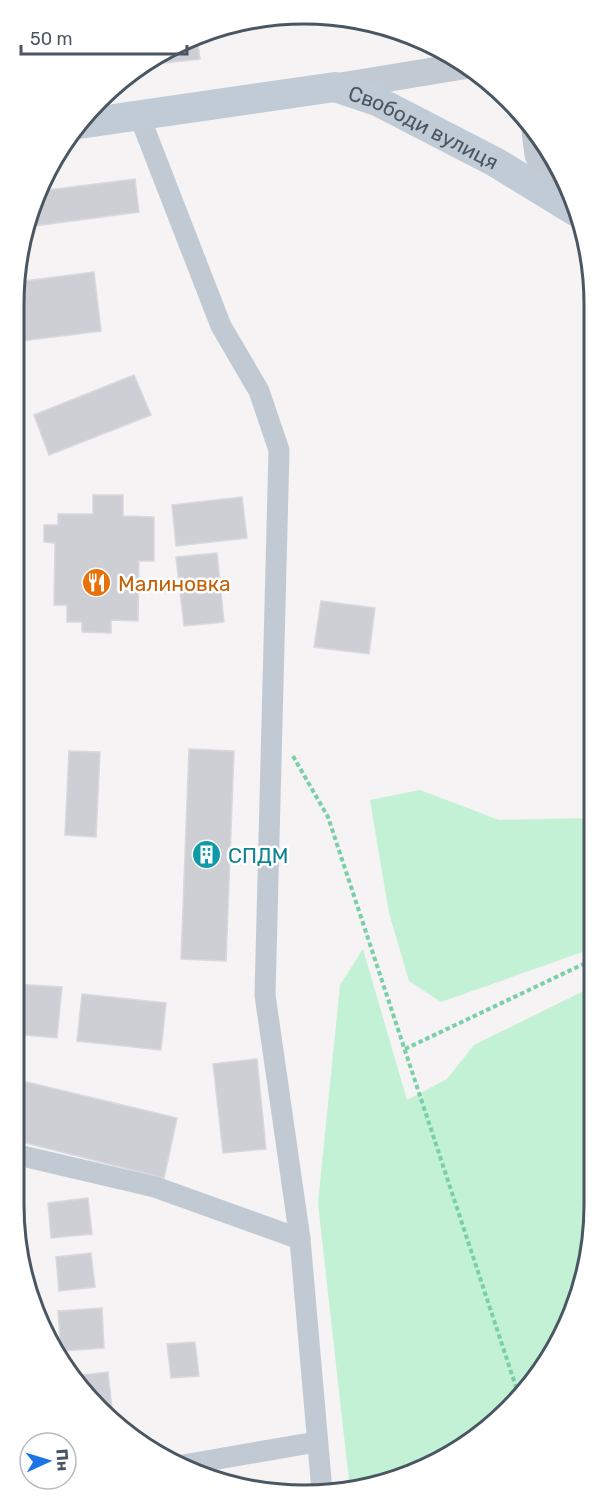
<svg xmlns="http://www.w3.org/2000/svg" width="608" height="1509" viewBox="0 0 608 1509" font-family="Rubik,sans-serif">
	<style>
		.green { fill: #c3f1d5 }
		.building { fill: #cdcfd5; stroke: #d7d9de; stroke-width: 1.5 }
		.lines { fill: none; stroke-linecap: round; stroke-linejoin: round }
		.path { stroke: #7ad0a6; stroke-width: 4; stroke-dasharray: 4.5 3; stroke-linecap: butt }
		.minor { stroke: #c1cad2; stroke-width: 21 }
		.tertiary { stroke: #c1cad2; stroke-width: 27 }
		.secondary { stroke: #c1cbd6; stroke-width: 30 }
		.labels { text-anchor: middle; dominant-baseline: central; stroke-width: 5; stroke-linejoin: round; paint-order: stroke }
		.street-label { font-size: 21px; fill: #4a5661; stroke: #fff }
		.food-label { font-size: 21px; fill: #c56008; stroke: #fff; text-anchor: start }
		.culture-label { font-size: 21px; fill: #0d838f; stroke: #fff; text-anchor: start }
		.rim { fill: none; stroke: #4a5661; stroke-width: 3 }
	</style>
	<rect width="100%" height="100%" fill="#f5f3f3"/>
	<g class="green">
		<polygon points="420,790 499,820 593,818 594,948 441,1002 409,981 389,913 370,800"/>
		<polygon points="363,949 407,1100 447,1079 474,1045 594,986 594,1205 579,1298 534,1382 450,1456 361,1490 350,1490 318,1203 340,985"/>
	</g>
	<g class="building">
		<polygon points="197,38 200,59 147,65 175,44"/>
		<polygon points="135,179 139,212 26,227 29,211 40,191"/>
		<polygon points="94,272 101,331 22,341 16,290 17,282"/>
		<polygon points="134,375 151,415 49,455 34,415"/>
		<polygon points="93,495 123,495 123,516 154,517 154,561 139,561 138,621 111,620 111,633 82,632 82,622 67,622 67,605 54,605 55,543 44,542 44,525 58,525 58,514 93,514"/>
		<polygon points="242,497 247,538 176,546 172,505"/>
		<polygon points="217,553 224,622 184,626 176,557"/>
		<polygon points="321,601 375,608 369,654 314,647"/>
		<polygon points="189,749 234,751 226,961 181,959"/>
		<polygon points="69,751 100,752 96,837 65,835"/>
		<polygon points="14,984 62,987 57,1038 14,1034"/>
		<polygon points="82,994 166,1003 161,1050 77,1041"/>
		<polygon points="257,1059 266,1149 223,1153 213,1064"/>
		<polygon points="14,1079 177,1118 164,1178 14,1140"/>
		<polygon points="88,1198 92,1234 51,1238 48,1203"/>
		<polygon points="91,1253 95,1287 59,1291 56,1257"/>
		<polygon points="102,1308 104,1348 61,1351 58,1311"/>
		<polygon points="195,1342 199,1376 171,1378 167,1344"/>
		<polygon points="108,1372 112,1408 101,1409 85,1396 74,1376"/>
	</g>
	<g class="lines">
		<g class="path">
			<polyline points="293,756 328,817 519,1396"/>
			<polyline points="405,1049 594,959"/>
		</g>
		<g class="minor">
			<polyline points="139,115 221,326 259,391 279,450 265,995 300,1239 322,1491"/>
			<polyline points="14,1154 155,1187 300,1239"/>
			<polyline points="14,1201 15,1216"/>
			<polyline points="183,1465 316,1442"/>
		</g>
		<g class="tertiary">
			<polyline points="335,87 469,65"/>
			<polyline points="535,131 538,155 560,203"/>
		</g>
		<path class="secondary" id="s1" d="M79,124L335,87L377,101L495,162L575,211"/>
	</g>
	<defs>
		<symbol id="restaurant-disc" viewBox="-11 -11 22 22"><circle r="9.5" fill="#e8710a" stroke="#fff"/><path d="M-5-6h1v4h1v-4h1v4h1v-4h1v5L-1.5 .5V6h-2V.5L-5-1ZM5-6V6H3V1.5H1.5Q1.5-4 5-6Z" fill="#fff"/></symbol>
		<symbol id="building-disc" viewBox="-11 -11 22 22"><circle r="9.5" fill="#0f9aa8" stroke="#fff"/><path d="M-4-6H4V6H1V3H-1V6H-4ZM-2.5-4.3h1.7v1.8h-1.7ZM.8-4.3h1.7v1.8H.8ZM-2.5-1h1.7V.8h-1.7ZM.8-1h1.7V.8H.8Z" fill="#fff"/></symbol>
	</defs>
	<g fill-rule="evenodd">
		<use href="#restaurant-disc" x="80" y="566" width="33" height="33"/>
		<use href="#building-disc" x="190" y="838" width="33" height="33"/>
	</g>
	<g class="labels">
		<g class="street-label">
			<text stroke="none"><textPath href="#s1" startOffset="356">Свободи вулиця</textPath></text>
		</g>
		<g class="food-label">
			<text x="118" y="583">Малиновка</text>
		</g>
		<g class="culture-label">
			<text x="228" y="855">СПДМ</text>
		</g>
	</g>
	<path d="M0 0H608V1509H0ZM304 24H304A280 280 0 0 1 584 304V1205A280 280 0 0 1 304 1485H304A280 280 0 0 1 24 1205V304A280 280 0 0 1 304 24Z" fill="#fff" fill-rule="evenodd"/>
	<path class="rim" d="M304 24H304A280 280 0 0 1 584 304V1205A280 280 0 0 1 304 1485H304A280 280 0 0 1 24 1205V304A280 280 0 0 1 304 24Z"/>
	<g transform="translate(48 1461) rotate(86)"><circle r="28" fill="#ffffff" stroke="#b7bbc0" stroke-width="1.5"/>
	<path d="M0-4.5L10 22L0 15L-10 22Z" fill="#1a73e8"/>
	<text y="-9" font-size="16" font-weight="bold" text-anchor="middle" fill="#4a5661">Пн</text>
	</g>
	<path d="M21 45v9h166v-9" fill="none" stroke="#4a5661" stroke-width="3"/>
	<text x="30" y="45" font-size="18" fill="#4a5661" stroke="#ffffff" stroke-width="4.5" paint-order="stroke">50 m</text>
</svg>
